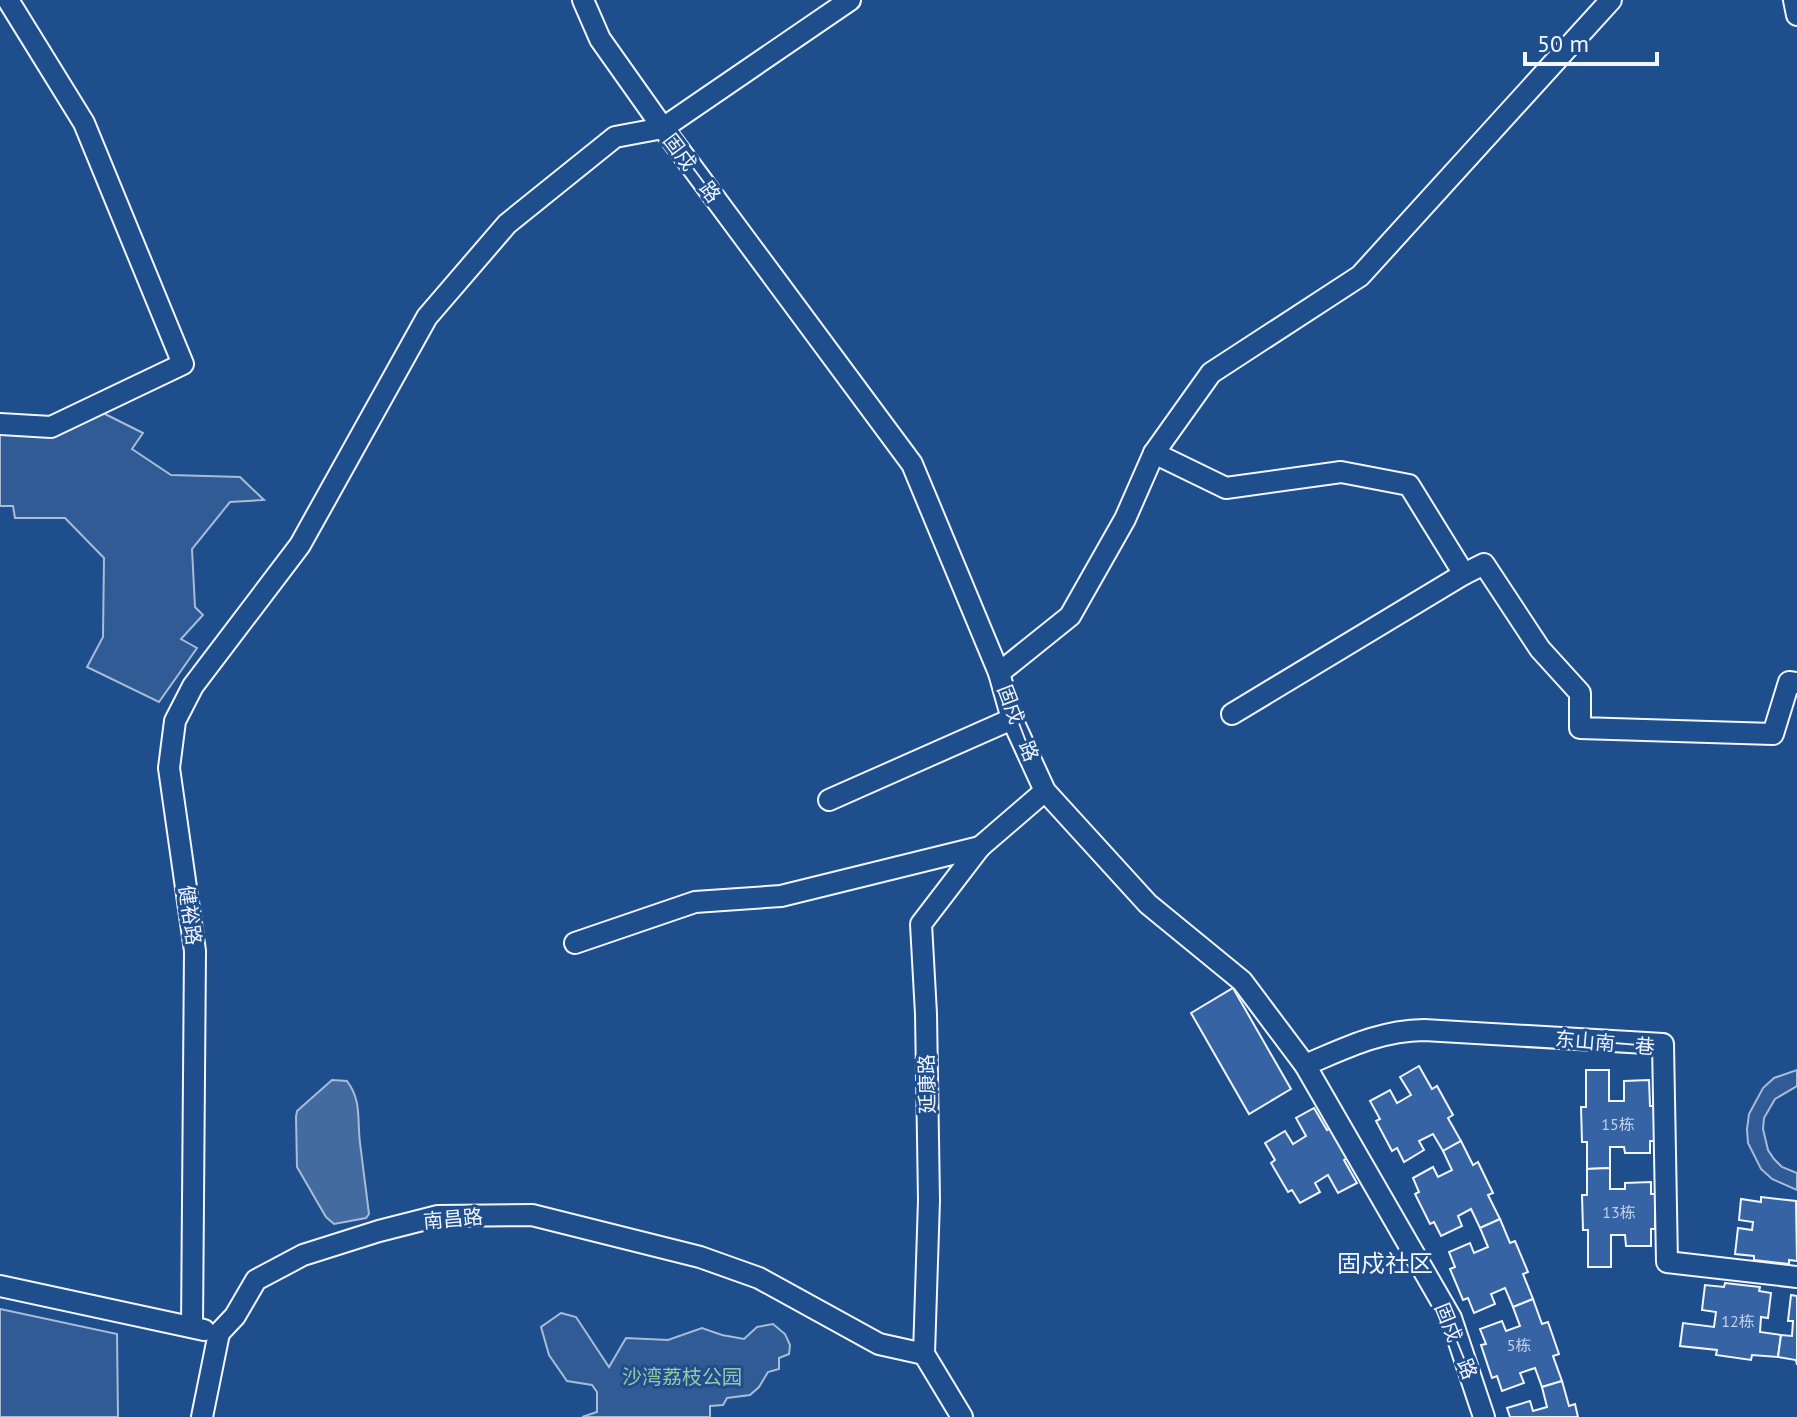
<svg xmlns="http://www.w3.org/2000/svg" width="1797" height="1417" viewBox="0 0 1797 1417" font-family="'PT Sans','Noto Sans SC',sans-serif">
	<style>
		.built { fill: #305b95; stroke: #a8bbd7; stroke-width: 2 }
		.water { fill: #446ba0; stroke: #a8bbd7; stroke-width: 2 }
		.building { fill: #3563a3; stroke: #f2f6ff; stroke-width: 2 }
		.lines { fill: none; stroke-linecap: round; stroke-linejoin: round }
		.minor-casing { stroke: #f2f6ff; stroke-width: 24 }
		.minor { stroke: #1f4e8c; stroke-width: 20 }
		.labels { text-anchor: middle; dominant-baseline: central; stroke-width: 6; stroke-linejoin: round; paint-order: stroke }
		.number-label { font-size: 16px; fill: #c3d1e8 }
		.street-label { font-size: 20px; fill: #f2f6ff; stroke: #1f4e8c }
		.park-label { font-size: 20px; fill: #97c8a6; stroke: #1f4e8c }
		.quarter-label { font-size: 24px; fill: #f2f6ff; stroke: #1f4e8c }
	</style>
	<rect width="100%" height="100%" fill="#1f4e8c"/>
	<g class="built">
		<polygon points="99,411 143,433 132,449 171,475 240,477 264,500 230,502 192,549 195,607 203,615 181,639 197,648 159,702 87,667 103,637 104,558 65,518 15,518 13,506 0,506 0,424"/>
		<polygon points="1797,1070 1797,1086 1775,1099 1764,1118 1763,1129 1768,1150 1774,1159 1782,1167 1797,1173 1797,1190 1772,1179 1761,1169 1748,1143 1747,1129 1749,1114 1763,1088 1774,1078"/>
		<polygon points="0,1309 117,1334 118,1417 0,1417"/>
		<polygon points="561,1313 576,1317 609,1367 626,1338 668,1340 702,1328 722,1335 744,1339 757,1327 773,1324 785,1334 790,1345 789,1354 779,1358 779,1369 768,1372 759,1387 750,1395 727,1398 723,1405 710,1406 710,1417 582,1417 597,1412 597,1392 592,1385 567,1381 549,1355 541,1327"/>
	</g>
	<path class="water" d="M332,1080L347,1081C362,1101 357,1119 360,1143C363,1166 366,1190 369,1214L366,1218L334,1224L326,1217L297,1167L296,1117L297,1111Z"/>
	<g class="building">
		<polygon points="1233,988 1291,1089 1249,1114 1191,1013"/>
		<polygon points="1419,1066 1432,1089 1437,1086 1453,1115 1448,1118 1461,1141 1443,1151 1433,1134 1419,1141 1424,1150 1404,1162 1397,1148 1392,1151 1376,1121 1380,1119 1370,1101 1390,1090 1397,1103 1411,1095 1400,1077"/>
		<polygon points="1586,1070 1609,1070 1609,1101 1624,1101 1624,1081 1649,1080 1650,1106 1654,1106 1654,1141 1650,1141 1650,1153 1625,1153 1624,1147 1610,1147 1610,1168 1587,1169 1587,1142 1582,1142 1581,1107 1586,1107"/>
		<polygon points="1314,1108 1327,1130 1332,1127 1349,1157 1344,1160 1357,1183 1338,1193 1328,1175 1315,1183 1320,1192 1300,1203 1292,1190 1288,1192 1271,1163 1275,1160 1265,1143 1285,1131 1293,1144 1306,1136 1296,1118"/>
		<polygon points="1461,1141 1473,1165 1478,1162 1493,1193 1488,1195 1500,1219 1480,1228 1471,1209 1458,1216 1462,1226 1441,1236 1434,1222 1430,1224 1415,1194 1419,1192 1413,1178 1433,1167 1438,1177 1452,1170 1443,1151"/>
		<polygon points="1610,1168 1610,1189 1625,1189 1625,1183 1651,1182 1651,1194 1655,1194 1655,1229 1651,1229 1651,1246 1626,1246 1625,1235 1611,1235 1611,1267 1588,1267 1588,1230 1583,1230 1582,1195 1587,1195 1587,1169"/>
		<polygon points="1761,1197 1796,1201 1797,1261 1789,1260 1789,1264 1754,1260 1754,1256 1735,1254 1738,1228 1752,1230 1753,1222 1739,1220 1741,1199 1761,1202"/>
		<polygon points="1500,1219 1510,1243 1515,1241 1528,1272 1523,1274 1533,1299 1513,1307 1505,1288 1491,1294 1495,1304 1474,1313 1468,1298 1463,1300 1450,1269 1455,1267 1449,1252 1470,1243 1474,1253 1488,1247 1480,1228"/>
		<polygon points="1725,1283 1760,1287 1759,1291 1771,1293 1768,1318 1761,1317 1760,1332 1781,1335 1778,1357 1752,1355 1751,1360 1716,1355 1717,1350 1680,1346 1683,1323 1714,1327 1716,1312 1702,1310 1705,1285 1724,1287"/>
		<polygon points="1791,1295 1797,1296 1797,1365 1796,1360 1778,1357 1781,1335 1792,1336 1793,1321 1788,1321"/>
		<polygon points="1533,1299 1542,1324 1548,1322 1559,1354 1553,1356 1562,1381 1542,1387 1535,1368 1520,1373 1524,1383 1502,1391 1497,1376 1492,1378 1481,1345 1486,1344 1480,1329 1502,1321 1506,1331 1520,1326 1513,1307"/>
		<polygon points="1562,1381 1569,1406 1575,1404 1578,1417 1510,1417 1507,1408 1530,1401 1533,1411 1547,1407 1542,1387"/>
	</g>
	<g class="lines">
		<defs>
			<g id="minor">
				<polyline points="583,0 600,39 663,128 912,464 999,673 1012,719 1045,791 1148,904 1242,981 1305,1065 1451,1318 1484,1417"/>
				<polyline points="1794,0 1797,15"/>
				<polyline points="0,424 51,427 183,364 84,123 8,0"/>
				<polyline points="1154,453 1226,488 1341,472 1409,485 1464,574 1232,714"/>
				<polyline points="1464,574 1484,564 1540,649 1580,693 1580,728 1773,734 1789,682 1797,683"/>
				<polyline points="999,673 1070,616 1125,519 1154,453 1211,373 1360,276 1611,0"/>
				<polyline points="829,800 1012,719"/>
				<polyline points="575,943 695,902 781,896 980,847"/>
				<path d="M1305,1065C1346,1048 1378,1031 1424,1030L1663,1044L1667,1262L1797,1277"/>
				<polyline points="0,1286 204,1330"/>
				<polyline points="192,1327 195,951 169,768 175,721 193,686 300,545 427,317 507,224 615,137 663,128 850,0"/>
				<polyline points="219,1333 235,1316 256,1280 303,1255 379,1231 438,1216 532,1215 700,1257 759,1278 879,1344 924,1354"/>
				<polyline points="202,1417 219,1333"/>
				<polyline points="962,1417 924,1354 929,1200 926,1014 921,924 980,847 1045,791"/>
			</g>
		</defs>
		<use href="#minor" class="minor-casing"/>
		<use href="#minor" class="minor"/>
	</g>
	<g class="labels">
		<g class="number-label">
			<text x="1618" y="1124">15栋</text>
			<text x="1619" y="1212">13栋</text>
			<text x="1738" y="1321">12栋</text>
			<text x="1519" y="1345">5栋</text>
		</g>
		<g class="street-label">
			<text transform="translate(692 168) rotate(53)">固戍一路</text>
			<text transform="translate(1018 723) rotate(69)">固戍一路</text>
			<text transform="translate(190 915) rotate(82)">健裕路</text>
			<text transform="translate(1605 1043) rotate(5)">东山南一巷</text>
			<text transform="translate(927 1084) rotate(-91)">延康路</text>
			<text transform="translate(453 1219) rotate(-5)">南昌路</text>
			<text transform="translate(1456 1341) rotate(68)">固戍一路</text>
		</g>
		<g class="park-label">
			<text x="682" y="1377">沙湾荔枝公园</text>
		</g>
		<g class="quarter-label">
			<text x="1385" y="1263">固戍社区</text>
		</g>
	</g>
	<path d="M1525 52v12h132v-12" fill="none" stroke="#f2f6ff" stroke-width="4"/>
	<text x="1537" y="52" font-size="24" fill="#f2f6ff" stroke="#1f4e8c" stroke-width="6" paint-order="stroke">50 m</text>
</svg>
